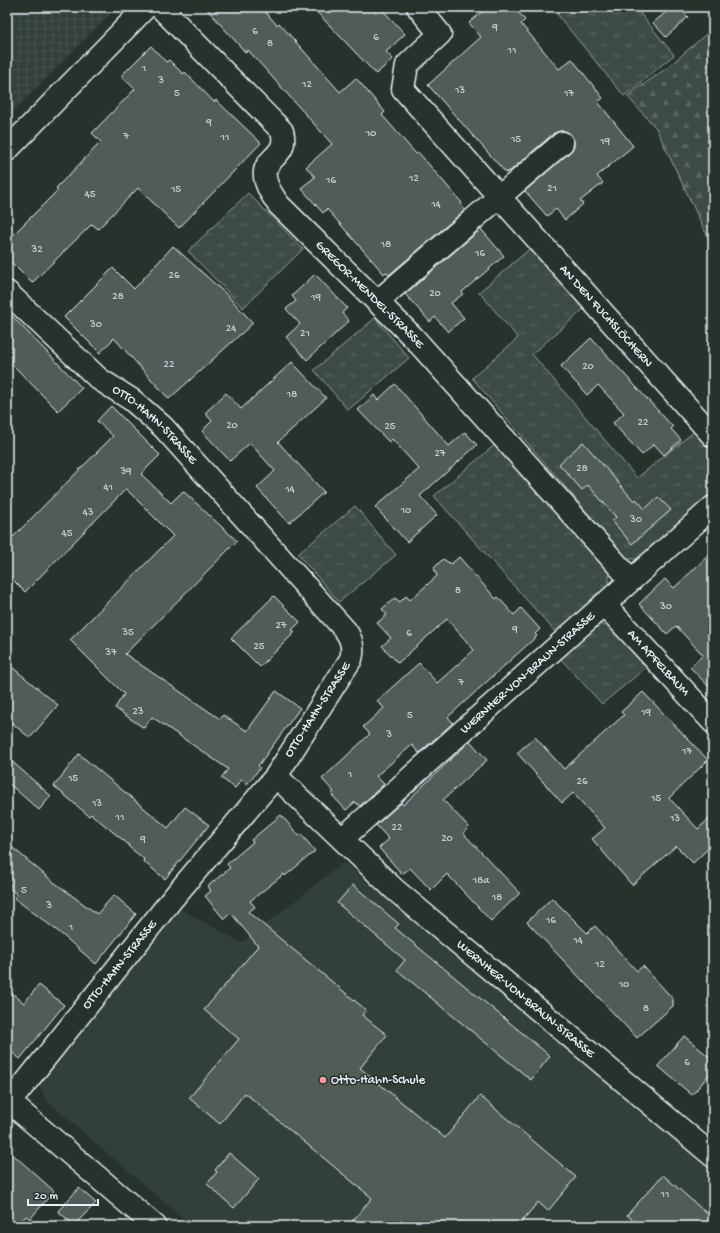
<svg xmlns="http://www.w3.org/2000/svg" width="720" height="1233" viewBox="0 0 720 1233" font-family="'Gochi Hand',sans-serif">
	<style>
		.built { fill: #333f3a }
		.industrial { fill: url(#industrial-grid) }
		.grass { fill: url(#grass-tufts); stroke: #939ea0 }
		.forest { fill: url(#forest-firs); stroke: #939ea0 }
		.building { fill: #505c59; stroke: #e8f1f8 }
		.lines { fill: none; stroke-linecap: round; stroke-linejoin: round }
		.minor-casing { stroke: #e8f1f8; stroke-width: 25 }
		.minor { stroke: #26332d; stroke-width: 22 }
		.poi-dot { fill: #ff9aa2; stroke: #26332d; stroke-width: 1.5 }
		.labels { text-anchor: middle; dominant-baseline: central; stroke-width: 3; stroke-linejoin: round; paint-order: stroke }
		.number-label { font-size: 11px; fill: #c2ccd0 }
		.street-label { font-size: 13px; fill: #e8f1f8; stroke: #26332d }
		.poi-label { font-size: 13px; fill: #e8f1f8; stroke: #26332d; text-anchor: start }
	</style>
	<defs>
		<pattern id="industrial-grid" width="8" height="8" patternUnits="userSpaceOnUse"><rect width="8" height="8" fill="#333f3a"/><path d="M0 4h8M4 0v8" fill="none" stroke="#47524e"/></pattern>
		<pattern id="grass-tufts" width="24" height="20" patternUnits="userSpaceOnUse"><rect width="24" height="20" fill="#3e4b47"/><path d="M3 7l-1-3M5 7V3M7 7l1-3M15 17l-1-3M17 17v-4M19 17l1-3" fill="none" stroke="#5a6562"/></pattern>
		<pattern id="forest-firs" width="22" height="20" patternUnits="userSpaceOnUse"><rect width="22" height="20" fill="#3e4b47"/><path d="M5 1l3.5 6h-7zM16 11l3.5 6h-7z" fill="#5a6562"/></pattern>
	</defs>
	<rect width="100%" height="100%" fill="#26332d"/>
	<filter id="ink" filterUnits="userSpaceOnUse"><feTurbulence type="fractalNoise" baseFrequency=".025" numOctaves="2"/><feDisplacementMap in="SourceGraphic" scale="8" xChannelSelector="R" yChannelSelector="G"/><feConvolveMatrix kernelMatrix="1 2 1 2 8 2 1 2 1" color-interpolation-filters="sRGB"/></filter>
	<g filter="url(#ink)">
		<polygon class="built" points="344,862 406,916 713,1171 713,1226 192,1226 47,1101 38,1083 180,909 242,943"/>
		<polygon class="industrial" points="7,7 117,7 7,117"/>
		<g class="grass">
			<polygon points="551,7 635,7 674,55 624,96"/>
			<polygon points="248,193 303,249 243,308 188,251"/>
			<polygon points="532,247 584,309 532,354 637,478 696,430 713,450 713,497 645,559 627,559 472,378 518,338 479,292"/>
			<polygon points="375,318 409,358 348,410 314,370"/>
			<polygon points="497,443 609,567 609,586 557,634 434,496"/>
			<polygon points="355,506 396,555 339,602 298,554"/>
			<polygon points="598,624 616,627 648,666 602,704 560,658"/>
		</g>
		<polygon class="forest" points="713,28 713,248 656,128 627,96 667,68"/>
		<g class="building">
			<polygon points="205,7 261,7 277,25 279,23 340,92 356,78 385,112 382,115 416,154 418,152 462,203 461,205 465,210 389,275 386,272 384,274 327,209 323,213 301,188 315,177 306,167 332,144 248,50 246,53"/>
			<polygon points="312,7 380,7 405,34 386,52 393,59 376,74"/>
			<polygon points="487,7 514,7 525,20 521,24 559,69 572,59 603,98 598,102 633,146 597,176 603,183 580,201 583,204 565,220 556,209 547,216 525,191 570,152 574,147 574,141 571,135 566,131 560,131 554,133 509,172 508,171 506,173 428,85 481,37 469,23"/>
			<polygon points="672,7 678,7 688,17 666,37 653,23"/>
			<polygon points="151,46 166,62 169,60 183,74 185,72 214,102 216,100 261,143 179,228 138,188 98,229 92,224 32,283 7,258 7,241 58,190 56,188 101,142 92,133 135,89 121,76"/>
			<polygon points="481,229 504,256 462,292 463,294 451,303 464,318 448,332 435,317 430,322 405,294"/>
			<polygon points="173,246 227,295 253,323 169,399 114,338 100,353 64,317 113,268 134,289"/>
			<polygon points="315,274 347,308 342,313 349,321 307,360 286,337 300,324 286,309 296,301 292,296"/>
			<polygon points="7,311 82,388 58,411 7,359"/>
			<polygon points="591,338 673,427 671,429 681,440 664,455 654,444 642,455 613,423 624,413 598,385 587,395 561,366"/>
			<polygon points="292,362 326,398 278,442 324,492 289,523 257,488 275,471 250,443 230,461 202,431 212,421 205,413 226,393 241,409"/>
			<polygon points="395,384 449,446 465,432 477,445 420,496 437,515 407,542 375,507 419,469 392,439 389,442 358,410 374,395 378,400"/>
			<polygon points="111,406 160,455 141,474 171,503 183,491 237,541 125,654 220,719 223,715 247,731 276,691 300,708 258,766 260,768 247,784 241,780 235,788 221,778 228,769 152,717 144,728 115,708 124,694 70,640 173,536 126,489 25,592 7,574 7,543 113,436 97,421"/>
			<polygon points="583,442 634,501 636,499 645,509 658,497 671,510 632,544 612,521 616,517 588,485 582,490 559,464"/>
			<polygon points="713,551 713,691 690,667 703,655 676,626 667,634 639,604 665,579 674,588"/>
			<polygon points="459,557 496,599 498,597 514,615 521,608 540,629 535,634 537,636 448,717 453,723 419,753 412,745 376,776 384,784 360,806 355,802 346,810 331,794 334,792 322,779 370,734 363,727 384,708 377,701 419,663 437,683 474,650 447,619 398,663 382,646 391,638 377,623 387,615 382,609 395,598 400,602 406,596 410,600 437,576 434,568 443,559 451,564"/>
			<polygon points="274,596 300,622 292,630 295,632 260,667 231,638"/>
			<polygon points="7,663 58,705 30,738 7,719"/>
			<polygon points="643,692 708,760 669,798 698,829 713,815 713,844 693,863 676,846 632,885 592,839 605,828 573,793 562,803 517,753 535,737 564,769 624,715 621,712"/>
			<polygon points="470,741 487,760 443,800 469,827 463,833 520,893 491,921 447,874 431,890 410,868 402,874 379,848 389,839 376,825 401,803 403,805"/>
			<polygon points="79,754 168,828 185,807 209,825 165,879 143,861 144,859 128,846 129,845 91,814 89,816 54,786"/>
			<polygon points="7,757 51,796 39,810 7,782"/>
			<polygon points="281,815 299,836 301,834 315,851 285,876 284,874 250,901 255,907 248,912 366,1010 362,1015 387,1035 360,1068 445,1138 480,1096 576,1177 548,1211 538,1202 518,1226 348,1226 372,1198 245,1093 220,1124 189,1098 239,1039 204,1010 258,946 231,913 224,919 205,896 211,891 208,886 230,868 227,864 253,842 251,840"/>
			<polygon points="7,843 51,880 97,914 114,895 136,914 96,964 59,932 14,898 17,894 9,888 11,885 7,881"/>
			<polygon points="353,885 399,924 395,928 550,1056 531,1080 397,970 405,960 337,903"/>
			<polygon points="552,898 587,933 595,926 637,971 643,966 673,999 673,1006 637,1038 527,922"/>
			<polygon points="39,985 64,1005 20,1059 7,1048 7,989 24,1003"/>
			<polygon points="684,1036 713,1060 713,1070 692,1095 658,1066"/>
			<polygon points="7,1149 54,1191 30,1219 26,1216 17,1226 7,1226"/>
			<polygon points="229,1153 259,1179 234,1208 207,1184 217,1172 215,1170"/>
			<polygon points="663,1175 713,1219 713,1226 640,1226 627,1215"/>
			<polygon points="79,1188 96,1203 74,1225 58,1211"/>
		</g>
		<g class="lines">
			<defs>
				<g id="minor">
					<path id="s1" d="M160,7L282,131C292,166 241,153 279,205L413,337L631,580"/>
					<path id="s2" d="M418,7L440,34L407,65L403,89L713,436"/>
					<polyline points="7,150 146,7"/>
					<path id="s3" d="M7,292L99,379L132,400L163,427L345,630C352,639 354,648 351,659L276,776L173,898L10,1102"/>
					<polyline points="378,301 562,143"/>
					<path id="s4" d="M604,604L713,722"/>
					<path id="s5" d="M276,776L394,889L713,1156"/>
					<path id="s6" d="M342,839L713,507"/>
					<polyline points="7,1100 155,1226"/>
				</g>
			</defs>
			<use href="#minor" class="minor-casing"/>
			<use href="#minor" class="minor"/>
		</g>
	</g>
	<circle class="poi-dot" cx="323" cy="1080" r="4"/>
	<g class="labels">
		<g class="number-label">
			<text x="495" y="28">9</text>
			<text x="255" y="32">6</text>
			<text x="376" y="38">6</text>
			<text x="270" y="44">8</text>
			<text x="512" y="51">11</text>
			<text x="144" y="69">1</text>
			<text x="161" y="81">3</text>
			<text x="307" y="85">12</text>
			<text x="460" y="91">13</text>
			<text x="177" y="94">5</text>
			<text x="569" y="94">17</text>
			<text x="209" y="123">9</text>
			<text x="371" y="134">10</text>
			<text x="126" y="137">7</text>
			<text x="225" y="138">11</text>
			<text x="516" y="140">15</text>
			<text x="605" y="142">19</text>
			<text x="414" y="179">12</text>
			<text x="331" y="181">16</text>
			<text x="552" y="189">21</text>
			<text x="176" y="190">15</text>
			<text x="90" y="195">45</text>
			<text x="436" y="205">14</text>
			<text x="386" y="245">18</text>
			<text x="37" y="250">32</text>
			<text x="480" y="254">16</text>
			<text x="174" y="276">26</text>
			<text x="435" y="294">20</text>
			<text x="118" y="297">28</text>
			<text x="316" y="298">19</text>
			<text x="96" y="325">30</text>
			<text x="231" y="329">24</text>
			<text x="305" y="334">21</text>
			<text x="169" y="365">22</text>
			<text x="588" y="367">20</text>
			<text x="292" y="395">18</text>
			<text x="643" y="423">22</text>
			<text x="232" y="426">20</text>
			<text x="390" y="427">25</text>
			<text x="440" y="454">27</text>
			<text x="582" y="469">28</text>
			<text x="126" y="472">39</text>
			<text x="108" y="488">41</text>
			<text x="290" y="490">14</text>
			<text x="406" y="511">10</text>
			<text x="88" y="513">43</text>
			<text x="636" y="520">30</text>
			<text x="67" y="534">45</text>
			<text x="458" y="591">8</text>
			<text x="666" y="607">30</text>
			<text x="281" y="626">27</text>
			<text x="515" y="630">9</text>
			<text x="128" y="633">35</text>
			<text x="409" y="634">6</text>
			<text x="259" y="647">25</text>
			<text x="111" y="653">37</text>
			<text x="461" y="683">7</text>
			<text x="138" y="712">23</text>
			<text x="646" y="713">19</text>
			<text x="410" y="716">5</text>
			<text x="389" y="735">3</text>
			<text x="687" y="752">17</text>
			<text x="350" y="775">1</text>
			<text x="73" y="779">15</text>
			<text x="582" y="782">26</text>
			<text x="656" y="799">15</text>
			<text x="97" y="804">13</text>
			<text x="120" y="818">11</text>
			<text x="675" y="819">13</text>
			<text x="397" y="828">22</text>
			<text x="447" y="839">20</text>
			<text x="143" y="840">9</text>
			<text x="481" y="881">18a</text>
			<text x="24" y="891">5</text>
			<text x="497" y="898">18</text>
			<text x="49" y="906">3</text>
			<text x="551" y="921">16</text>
			<text x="71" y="928">1</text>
			<text x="578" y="941">14</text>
			<text x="600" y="965">12</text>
			<text x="624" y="985">10</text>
			<text x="646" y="1009">8</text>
			<text x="687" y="1063">6</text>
			<text x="665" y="1195">11</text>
		</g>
		<g class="street-label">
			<text stroke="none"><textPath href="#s1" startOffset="385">GREGOR-MENDEL-STRASSE</textPath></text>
			<text stroke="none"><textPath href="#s2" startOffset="409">AN DEN FUCHSLÖCHERN</textPath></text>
			<text stroke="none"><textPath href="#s3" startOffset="199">OTTO-HAHN-STRASSE</textPath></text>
			<text stroke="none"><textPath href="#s4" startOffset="80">AM APFELBAUM</textPath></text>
			<text stroke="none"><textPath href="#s6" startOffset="249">WERNHER-VON-BRAUN-STRASSE</textPath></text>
			<text transform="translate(318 710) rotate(-57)">OTTO-HAHN-STRASSE</text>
			<text transform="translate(120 965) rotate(-51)">OTTO-HAHN-STRASSE</text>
			<text stroke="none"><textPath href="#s5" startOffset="335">WERNHER-VON-BRAUN-STRASSE</textPath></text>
		</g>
		<g class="poi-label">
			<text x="331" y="1080">Otto-Hahn-Schule</text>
		</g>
	</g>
	<rect width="720" height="1233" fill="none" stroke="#26332d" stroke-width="24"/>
	<rect x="12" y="12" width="696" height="1209" fill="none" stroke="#e8f1f8" stroke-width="1.5" filter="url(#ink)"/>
	<path d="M28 1199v6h70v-6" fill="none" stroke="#e8f1f8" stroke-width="2"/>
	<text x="34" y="1199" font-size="12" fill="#e8f1f8" stroke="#26332d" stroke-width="3" paint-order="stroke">20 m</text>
</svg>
